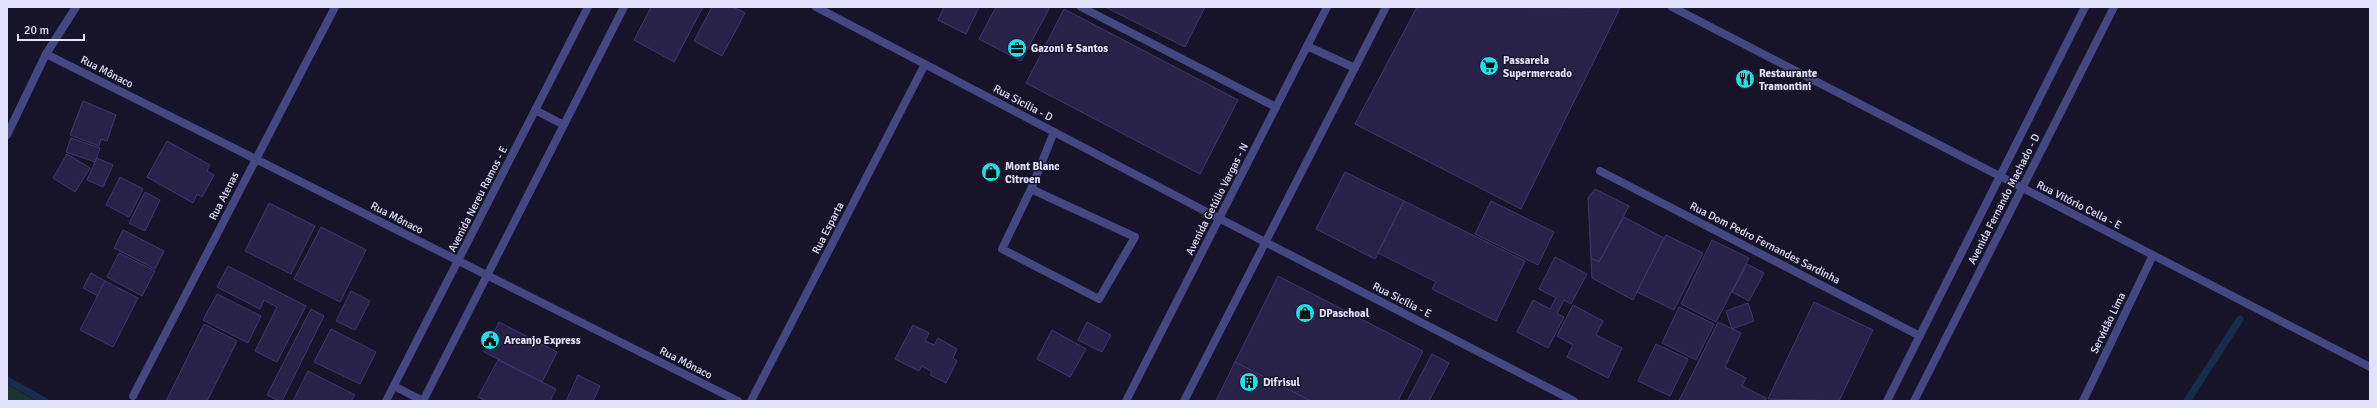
<svg xmlns="http://www.w3.org/2000/svg" width="2377" height="408" viewBox="0 0 2377 408" font-family="Signika,sans-serif">
	<style>
		.green { fill: #183330 }
		.lines { fill: none; stroke-linecap: round; stroke-linejoin: round }
		.stream { stroke: #162e4c; stroke-width: 7 }
		.building { fill: #282248; stroke: #3f3772 }
		.service { stroke: #454783; stroke-width: 8 }
		.minor { stroke: #454783; stroke-width: 8 }
		.tertiary { stroke: #454783; stroke-width: 8 }
		.labels { text-anchor: middle; dominant-baseline: central; stroke-width: 3; stroke-linejoin: round; paint-order: stroke }
		.poi-label { font-size: 11px; font-weight: bold; fill: #e2e0fb; stroke: #171429; text-anchor: start }
		.street-label { font-size: 11px; fill: #e2e0fb; stroke: #171429 }
	</style>
	<rect width="100%" height="100%" fill="#171429"/>
	<polygon class="green" points="7,384 36,401 7,401"/>
	<g class="lines">
		<g class="stream">
			<polyline points="7,380 45,401"/>
			<polyline points="2187,401 2240,319"/>
		</g>
	</g>
	<g class="building">
		<polygon points="651,7 703,7 674,62 634,40"/>
		<polygon points="712,7 733,7 745,13 722,56 694,41"/>
		<polygon points="944,7 979,7 966,34 938,20"/>
		<polygon points="996,7 1050,7 1021,61 979,39"/>
		<polygon points="1105,7 1205,7 1185,47"/>
		<polygon points="1417,7 1620,8 1521,209 1355,124"/>
		<polygon points="1064,9 1238,100 1200,174 1026,83"/>
		<polygon points="83,101 116,115 107,141 101,139 99,146 70,135"/>
		<polygon points="71,138 100,148 95,162 66,152"/>
		<polygon points="167,141 210,165 207,171 214,175 202,197 197,194 193,203 147,177"/>
		<polygon points="67,154 90,168 75,192 53,178"/>
		<polygon points="97,158 113,165 103,187 87,180"/>
		<polygon points="1345,172 1404,201 1375,259 1316,229"/>
		<polygon points="120,177 143,189 129,217 106,205"/>
		<polygon points="1595,189 1629,206 1599,262 1591,258 1588,198"/>
		<polygon points="145,192 160,200 145,231 129,223"/>
		<polygon points="1404,201 1525,261 1496,321 1432,289 1436,282 1378,253"/>
		<polygon points="1491,201 1554,232 1538,265 1475,234"/>
		<polygon points="269,203 315,226 291,274 245,251"/>
		<polygon points="1624,217 1664,238 1633,300 1592,278 1591,258 1599,262"/>
		<polygon points="321,227 366,250 340,302 294,279"/>
		<polygon points="123,230 164,251 155,269 114,248"/>
		<polygon points="1666,235 1703,253 1674,310 1637,292"/>
		<polygon points="1712,240 1749,258 1716,322 1681,304"/>
		<polygon points="119,253 155,271 142,296 107,277"/>
		<polygon points="1555,257 1587,274 1571,304 1564,300 1557,314 1564,317 1548,348 1517,332 1533,300 1550,309 1556,298 1539,289"/>
		<polygon points="1747,264 1764,273 1749,301 1732,292"/>
		<polygon points="228,266 306,306 277,362 255,351 277,307 264,300 260,309 217,287"/>
		<polygon points="91,273 105,281 98,296 83,288"/>
		<polygon points="1278,276 1423,351 1398,401 1311,401 1235,362"/>
		<polygon points="105,281 138,298 113,347 80,330"/>
		<polygon points="351,291 370,301 355,330 336,321"/>
		<polygon points="217,294 261,316 248,343 203,320"/>
		<polygon points="1814,302 1873,330 1839,401 1768,399"/>
		<polygon points="1748,303 1754,321 1732,329 1726,311"/>
		<polygon points="1573,305 1603,321 1596,335 1622,348 1608,378 1567,357 1573,345 1557,336"/>
		<polygon points="1679,307 1714,324 1696,360 1662,343"/>
		<polygon points="311,309 324,316 282,401 279,401 267,395"/>
		<polygon points="499,322 557,352 542,382 484,352"/>
		<polygon points="1087,322 1111,335 1102,352 1078,340"/>
		<polygon points="1718,322 1741,333 1725,367 1746,378 1742,386 1766,398 1765,401 1679,401"/>
		<polygon points="204,324 237,341 207,401 166,401"/>
		<polygon points="913,325 929,333 925,341 934,345 938,338 957,349 953,358 957,361 946,383 930,375 932,372 922,366 919,371 895,359"/>
		<polygon points="331,329 376,352 360,384 314,362"/>
		<polygon points="1052,330 1086,349 1070,377 1037,359"/>
		<polygon points="1656,344 1688,359 1670,396 1638,381"/>
		<polygon points="1432,354 1449,363 1429,401 1407,401"/>
		<polygon points="498,360 556,389 550,401 486,401 478,397"/>
		<polygon points="1235,362 1311,401 1216,401"/>
		<polygon points="308,371 355,395 351,401 293,401"/>
		<polygon points="578,375 600,386 593,401 566,401"/>
	</g>
	<g class="lines">
		<g class="service">
			<polyline points="1081,7 1276,107"/>
			<polyline points="7,135 46,54"/>
			<polyline points="1600,171 1920,336"/>
			<polyline points="1031,189 1135,237 1099,299 1002,249 1031,189 1054,132"/>
			<polyline points="2083,401 2153,255"/>
		</g>
		<g class="minor">
			<polyline points="76,7 46,54 738,401"/>
			<polyline points="816,7 1201,209 1574,401"/>
			<polyline points="1672,7 2370,367"/>
			<polyline points="133,396 335,7"/>
			<polyline points="751,401 925,64"/>
		</g>
		<g class="tertiary">
			<polyline points="1307,46 1355,68"/>
			<polyline points="535,110 564,125"/>
			<polyline points="394,386 423,401"/>
			<polyline points="386,401 588,7"/>
			<polyline points="423,401 624,7"/>
			<polyline points="1126,401 1327,7"/>
			<polyline points="1184,401 1386,7"/>
			<polyline points="1887,401 2085,7"/>
			<polyline points="1914,401 2114,7"/>
		</g>
	</g>
	<defs>
		<symbol id="office-disc" viewBox="-11 -11 22 22"><circle r="9.5" fill="#22dfe5" stroke="#171429"/><path d="M-6-3h4V-5.5h4V-3h4V5H-6ZM-1-4.5V-3h2v-1.5ZM-6 0V1H6V0Z" fill="#111"/></symbol>
		<symbol id="supermarket-disc" viewBox="-11 -11 22 22"><circle r="9.5" fill="#22dfe5" stroke="#171429"/><path d="M-6-5.5h2.5l.6 2H6L4.5 2H-2.5L-4.4-4H-6ZM-1.5 3.2a1.3 1.3 0 1 0 .1 0ZM3 3.2a1.3 1.3 0 1 0 .1 0Z" fill="#111"/></symbol>
		<symbol id="restaurant-disc" viewBox="-11 -11 22 22"><circle r="9.5" fill="#22dfe5" stroke="#171429"/><path d="M-5-6h1v4h1v-4h1v4h1v-4h1v5L-1.5 .5V6h-2V.5L-5-1ZM5-6V6H3V1.5H1.5Q1.5-4 5-6Z" fill="#111"/></symbol>
		<symbol id="shop-disc" viewBox="-11 -11 22 22"><circle r="9.5" fill="#22dfe5" stroke="#171429"/><path d="M-5-2.5h2.3a2.7 3.5 0 0 1 5.4 0H5L5.5 6h-11ZM-1.5-2.5h3a1.5 2.3 0 0 0-3 0Z" fill="#111"/></symbol>
		<symbol id="civic-disc" viewBox="-11 -11 22 22"><circle r="9.5" fill="#22dfe5" stroke="#171429"/><path d="M-.6-6.5H3V-4.5H.6V-3L4-1V1h2V6H-6V1h2V-1L-.6-3ZM-1.2 2.5V6h2.4V2.5Z" fill="#111"/></symbol>
		<symbol id="building-disc" viewBox="-11 -11 22 22"><circle r="9.5" fill="#22dfe5" stroke="#171429"/><path d="M-4-6H4V6H1V3H-1V6H-4ZM-2.5-4.3h1.7v1.8h-1.7ZM.8-4.3h1.7v1.8H.8ZM-2.5-1h1.7V.8h-1.7ZM.8-1h1.7V.8H.8Z" fill="#111"/></symbol>
	</defs>
	<g fill-rule="evenodd">
		<use href="#office-disc" x="1006" y="37" width="22" height="22"/>
		<use href="#supermarket-disc" x="1478" y="55" width="22" height="22"/>
		<use href="#restaurant-disc" x="1734" y="68" width="22" height="22"/>
		<use href="#shop-disc" x="980" y="161" width="22" height="22"/>
		<use href="#shop-disc" x="1294" y="302" width="22" height="22"/>
		<use href="#civic-disc" x="479" y="329" width="22" height="22"/>
		<use href="#building-disc" x="1238" y="371" width="22" height="22"/>
	</g>
	<g class="labels">
		<g class="poi-label">
			<text x="1031" y="48">Gazoni &amp; Santos</text>
			<text x="1503" y="60">Passarela<tspan x="1503" dy="13">Supermercado</tspan></text>
			<text x="1759" y="73">Restaurante<tspan x="1759" dy="13">Tramontini</tspan></text>
			<text x="1005" y="166">Mont Blanc<tspan x="1005" dy="13">Citroen</tspan></text>
			<text x="1319" y="313">DPaschoal</text>
			<text x="504" y="340">Arcanjo Express</text>
			<text x="1263" y="382">Difrisul</text>
		</g>
		<g class="street-label">
			<text transform="translate(107 72) rotate(27)">Rua Mônaco</text>
			<text transform="translate(1023 103) rotate(28)">Rua Sicília - D</text>
			<text transform="translate(224 196) rotate(-63)">Rua Atenas</text>
			<text transform="translate(478 199) rotate(-63)">Avenida Nereu Ramos - E</text>
			<text transform="translate(1217 199) rotate(-63)">Avenida Getúlio Vargas - N</text>
			<text transform="translate(2004 199) rotate(-63)">Avenida Fernando Machado - D</text>
			<text transform="translate(2079 205) rotate(27)">Rua Vitório Cella - E</text>
			<text transform="translate(397 218) rotate(27)">Rua Mônaco</text>
			<text transform="translate(828 228) rotate(-63)">Rua Esparta</text>
			<text transform="translate(1765 243) rotate(27)">Rua Dom Pedro Fernandes Sardinha</text>
			<text transform="translate(1402 300) rotate(27)">Rua Sicília - E</text>
			<text transform="translate(2108 323) rotate(-64)">Servidão Lima</text>
			<text transform="translate(686 363) rotate(27)">Rua Mônaco</text>
		</g>
	</g>
	<rect width="2377" height="408" fill="none" stroke="#e2e0fb" stroke-width="16"/>
	<path d="M18 34v6h66v-6" fill="none" stroke="#e2e0fb" stroke-width="2"/>
	<text x="24" y="34" font-size="12" fill="#e2e0fb" stroke="#171429" stroke-width="3" paint-order="stroke">20 m</text>
</svg>
